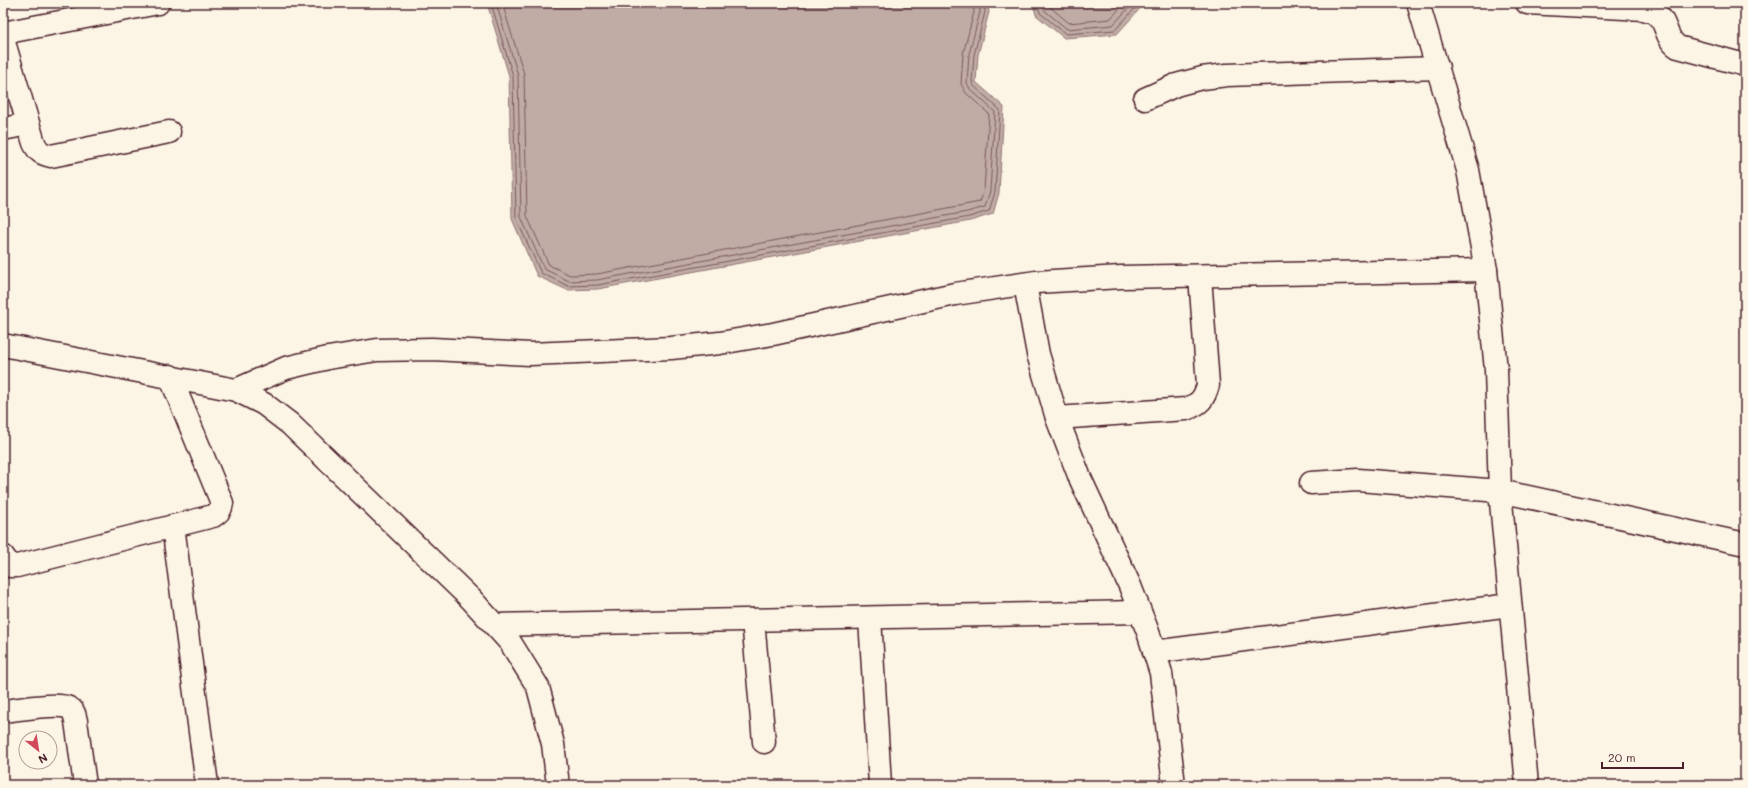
<svg xmlns="http://www.w3.org/2000/svg" width="1748" height="788" viewBox="0 0 1748 788" font-family="Mali,sans-serif">
	<style>
		.water { fill: #c0aca5; stroke: #917474 }
		.lines { fill: none; stroke-linecap: round; stroke-linejoin: round }
		.shore { stroke: #79575c; stroke-width: 1 }
		.street-casing { stroke: #4a1f2b; stroke-width: 25 }
		.secondary-casing { stroke: #4a1f2b; stroke-width: 25 }
		.street { stroke: #fcf5e5; stroke-width: 22 }
		.secondary { stroke: #fcf5e5; stroke-width: 22 }
	</style>
	<rect width="100%" height="100%" fill="#fcf5e5"/>
	<filter id="ink" filterUnits="userSpaceOnUse"><feTurbulence type="fractalNoise" baseFrequency=".025" numOctaves="2"/><feDisplacementMap in="SourceGraphic" scale="8" xChannelSelector="R" yChannelSelector="G"/><feConvolveMatrix kernelMatrix="1 2 1 2 8 2 1 2 1" color-interpolation-filters="sRGB"/></filter>
	<g filter="url(#ink)">
		<g class="water">
			<polygon points="487,3 987,3 989,12 978,55 976,82 1004,107 999,193 993,214 970,221 598,289 567,290 537,276 512,219 509,76"/>
			<polygon points="1033,3 1145,3 1117,34 1064,38 1036,15"/>
		</g>
		<g class="lines">
			<g class="shore">
				<polyline points="491,3 513,76 516,218 541,273 568,286 598,285 969,217 989,211 995,192 1000,110 973,85 972,81 974,55 985,12 984,3"/>
				<polyline points="496,3 518,75 521,217 544,269 569,281 597,280 967,212 985,207 990,191 995,112 970,89 967,83 969,54 980,12 979,3"/>
				<polyline points="502,3 524,74 527,216 549,265 570,275 597,274 980,202 984,190 989,114 966,93 961,84 963,54 974,12 973,3"/>
				<polyline points="1037,3 1040,13 1066,34 1115,30 1140,3"/>
				<polyline points="1042,3 1044,10 1067,29 1113,25 1133,3"/>
				<polyline points="1048,3 1050,7 1069,23 1110,19 1125,3"/>
			</g>
			<defs>
				<g id="street">
					<polyline points="1418,3 1468,170 1486,270 1496,370 1500,491 1527,785"/>
					<path d="M1527,3L1644,9C1648,11 1653,11 1656,14C1668,22 1664,38 1678,47L1745,65"/>
					<polyline points="3,33 158,3"/>
					<path d="M3,39L34,143C38,151 41,154 51,156L169,132"/>
					<polyline points="1145,99 1176,85 1202,78 1227,75 1438,68"/>
					<polyline points="3,129 28,124"/>
					<polyline points="1025,284 1038,354 1057,418 1080,478 1130,586 1148,632 1161,673 1174,785"/>
					<polyline points="236,390 286,368 328,358 377,350 432,349 530,354 671,348 720,343 773,334 955,294 1036,282 1121,277 1486,270"/>
					<path d="M1057,418L1186,409C1200,404 1204,399 1208,385L1200,276"/>
					<polyline points="1311,483 1358,480 1500,491 1745,544"/>
					<polyline points="173,526 207,785"/>
					<path d="M3,556L10,566H17L213,516C219,512 221,510 222,503L170,376"/>
					<polyline points="870,618 880,785"/>
					<polyline points="753,620 764,742"/>
					<polyline points="495,625 1140,612"/>
					<polyline points="1154,652 1510,605"/>
					<path d="M3,711C17,710 57,702 69,708C74,710 75,716 76,721L85,785"/>
				</g>
				<polyline id="secondary" points="3,345 236,390 264,404 290,424 471,599 510,642 538,687 553,744 558,785"/>
			</defs>
			<use href="#street" class="street-casing"/>
			<use href="#secondary" class="secondary-casing"/>
			<use href="#street" class="street"/>
			<use href="#secondary" class="secondary"/>
		</g>
	</g>
	<rect width="1748" height="788" fill="none" stroke="#fcf5e5" stroke-width="16"/>
	<rect x="8" y="8" width="1732" height="772" fill="none" stroke="#4a1f2b" stroke-width="1.5" filter="url(#ink)"/>
	<g transform="translate(38 750) rotate(150)"><circle r="19" fill="#fcf5e5" stroke="#b59f9b"/>
	<path d="M0-3L7 15L0 10L-7 15Z" fill="#d1495b"/>
	<text y="-6" font-size="11" font-weight="bold" text-anchor="middle" fill="#4a1f2b">N</text>
	</g>
	<path d="M1602 762v6h81v-6" fill="none" stroke="#4a1f2b" stroke-width="2"/>
	<text x="1608" y="762" font-size="12" fill="#4a1f2b" stroke="#fcf5e5" stroke-width="3" paint-order="stroke">20 m</text>
</svg>
